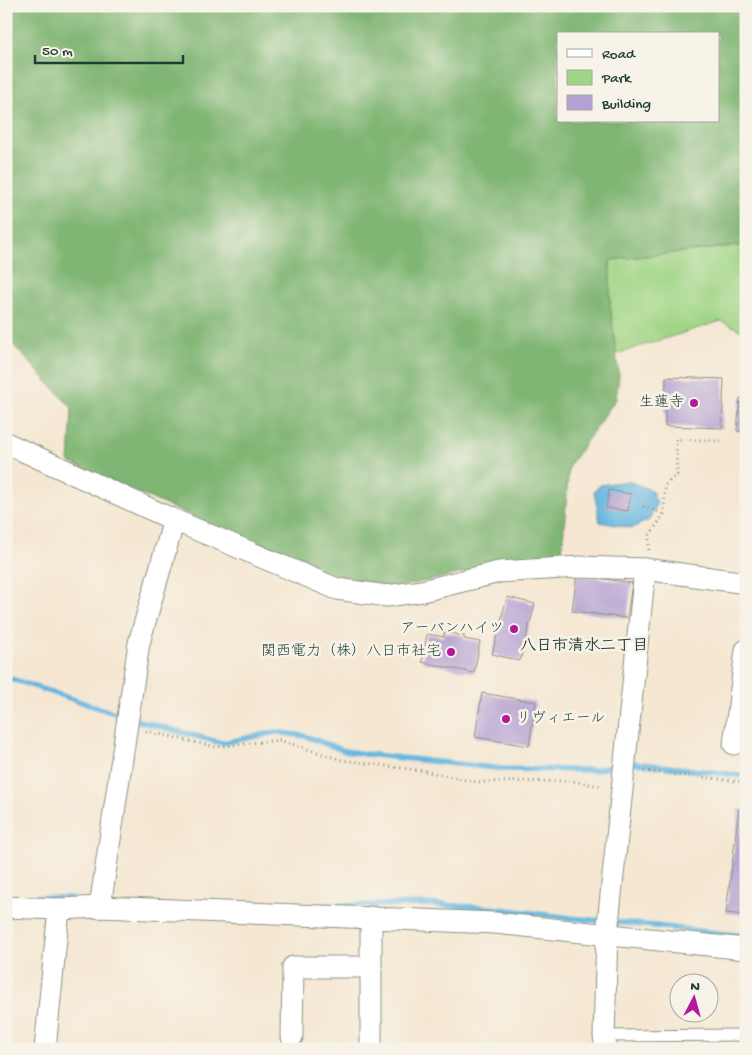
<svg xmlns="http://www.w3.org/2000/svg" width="752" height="1055" viewBox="0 0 752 1055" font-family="'Gochi Hand','Klee One',sans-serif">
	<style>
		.green { fill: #a0d586; stroke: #60895d }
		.forest { fill: #80b673; stroke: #507a54; fill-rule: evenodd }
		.water { fill: #66b7e1; stroke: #427a8a }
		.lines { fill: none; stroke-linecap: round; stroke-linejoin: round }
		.stream { stroke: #66b7e1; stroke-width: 5.5 }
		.building { fill: #b4a0d2 }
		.lane-casing { stroke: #8a9283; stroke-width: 13 }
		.street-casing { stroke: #8a9283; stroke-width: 23 }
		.path { stroke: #8a9283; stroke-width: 3; stroke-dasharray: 1 4; stroke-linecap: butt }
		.lane { stroke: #fff; stroke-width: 11 }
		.street { stroke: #fff; stroke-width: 21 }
		.poi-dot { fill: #b5179e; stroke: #f7f3e8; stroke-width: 2 }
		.labels { text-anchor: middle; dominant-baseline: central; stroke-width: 5; stroke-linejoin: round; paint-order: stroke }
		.poi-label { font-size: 15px; fill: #1f3d34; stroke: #f7f3e8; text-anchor: end }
		.neighbourhood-label { font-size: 16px; font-weight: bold; fill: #1f3d34; stroke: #f7f3e8 }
	</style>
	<rect width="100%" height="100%" fill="#f7f3e8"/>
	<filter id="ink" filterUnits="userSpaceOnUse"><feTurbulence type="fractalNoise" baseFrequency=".02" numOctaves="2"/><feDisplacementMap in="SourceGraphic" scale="10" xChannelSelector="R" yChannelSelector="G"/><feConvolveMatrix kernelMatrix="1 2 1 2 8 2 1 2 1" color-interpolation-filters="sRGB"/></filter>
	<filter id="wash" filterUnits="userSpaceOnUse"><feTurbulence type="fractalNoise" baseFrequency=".0096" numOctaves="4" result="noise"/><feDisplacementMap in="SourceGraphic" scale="20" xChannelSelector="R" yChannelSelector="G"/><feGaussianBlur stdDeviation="1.12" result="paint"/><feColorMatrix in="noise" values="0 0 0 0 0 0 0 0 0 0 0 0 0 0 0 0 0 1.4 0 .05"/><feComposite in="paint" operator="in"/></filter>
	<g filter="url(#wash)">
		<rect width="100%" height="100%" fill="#f5e7d2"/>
		<polygon class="green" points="746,245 746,333 721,321 616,354 610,305 610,260"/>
		<path class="forest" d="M6,6H746V245L610,260V305L619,376L616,399L569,466L562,554L498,565L391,589L301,565L69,462L72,408L6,337ZM558,34H718V121H558Z"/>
		<polygon class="water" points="628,481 651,490 657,503 649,520 632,528 600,522 594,492 600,485"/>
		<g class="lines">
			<g class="stream">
				<polyline points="6,677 123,716"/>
				<polyline points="132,719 222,743 276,732 305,736 345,751 365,754 504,769 594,770 620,765"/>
				<polyline points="629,764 634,763 746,776"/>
				<polyline points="29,897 70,898"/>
				<polyline points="325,906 423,904 493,908 571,918 655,926 746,936"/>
			</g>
		</g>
		<g id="blocks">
			<g class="building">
				<polygon points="666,377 724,379 722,428 665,426"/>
				<polygon points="740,398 746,399 746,432 737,431"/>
				<polygon points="609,490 631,494 628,511 606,508"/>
				<polygon points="577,575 632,583 627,618 572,611"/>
				<polygon points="507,597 535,604 520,661 492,654"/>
				<polygon points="444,632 464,636 464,639 480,642 474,673 422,662 427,634 444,637"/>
				<polygon points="482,693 536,702 529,746 475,737"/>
				<polygon points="739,809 746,810 746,915 726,913"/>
			</g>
		</g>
	</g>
	<g filter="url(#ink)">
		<use href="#blocks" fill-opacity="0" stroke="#8a9283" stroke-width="1"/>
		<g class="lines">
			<defs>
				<polyline id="lane" points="604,1036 746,1035"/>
				<g id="street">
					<polyline points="6,443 174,520 337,589 387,596 422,591 499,572 579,567 645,569 746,583"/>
					<polyline points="734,744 746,650"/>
					<polyline points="6,907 59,909 100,907 495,923 746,949"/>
					<polyline points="100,907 139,643 174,520"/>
					<polyline points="371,917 371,1049"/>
					<polyline points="292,1037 293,967 371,967"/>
					<polyline points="45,1049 59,909"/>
					<polyline points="606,1049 604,1036 607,933 645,569"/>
				</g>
			</defs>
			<use href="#lane" class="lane-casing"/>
			<use href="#street" class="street-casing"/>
			<g class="path">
				<polyline points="643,506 664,514"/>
				<polyline points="649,550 649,536 664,514 665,485 677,475 676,439 721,441"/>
				<polyline points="146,731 216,747 279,740 342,760 424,771 476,782 570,781 602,786"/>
				<polyline points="644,771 746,782"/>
			</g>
			<use href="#lane" class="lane"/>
			<use href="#street" class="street"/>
		</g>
	</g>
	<g class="poi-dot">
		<circle cx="694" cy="403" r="5"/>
		<circle cx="514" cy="629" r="5"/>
		<circle cx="451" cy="652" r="5"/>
		<circle cx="506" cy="719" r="5"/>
	</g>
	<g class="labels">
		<g class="poi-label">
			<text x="684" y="403">生蓮寺</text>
			<text x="504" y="629">アーバンハイツ</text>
			<text x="441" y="652">関西電力（株）八日市社宅</text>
			<text x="516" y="719" text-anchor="start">リヴィエール</text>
		</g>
		<g class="neighbourhood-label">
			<text x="584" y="647">八日市清水二丁目</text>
		</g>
	</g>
	<rect width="752" height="1055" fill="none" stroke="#f7f3e8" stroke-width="25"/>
	<rect x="557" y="32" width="162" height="90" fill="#f7f3e8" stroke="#a1aaa0"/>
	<rect x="567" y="49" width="25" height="8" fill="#ffffff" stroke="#a1aaa0"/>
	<text x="602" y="58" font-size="15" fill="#1f3d34">Road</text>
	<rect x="567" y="70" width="25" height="15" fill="#a0d586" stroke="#a1aaa0"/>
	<text x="602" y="82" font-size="15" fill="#1f3d34">Park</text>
	<rect x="567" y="95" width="25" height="15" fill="#b4a0d2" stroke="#a1aaa0"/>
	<text x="602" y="108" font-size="15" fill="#1f3d34">Building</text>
	<g transform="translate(694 998) rotate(6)"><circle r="24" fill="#f7f3e8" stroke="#a1aaa0"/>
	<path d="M0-4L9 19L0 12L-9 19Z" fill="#b5179e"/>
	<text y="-8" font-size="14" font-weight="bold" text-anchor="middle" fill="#1f3d34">N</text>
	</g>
	<path d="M35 55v8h148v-8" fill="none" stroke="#1f3d34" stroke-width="2.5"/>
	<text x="42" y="55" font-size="15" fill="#1f3d34" stroke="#f7f3e8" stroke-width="4" paint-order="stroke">50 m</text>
</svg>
